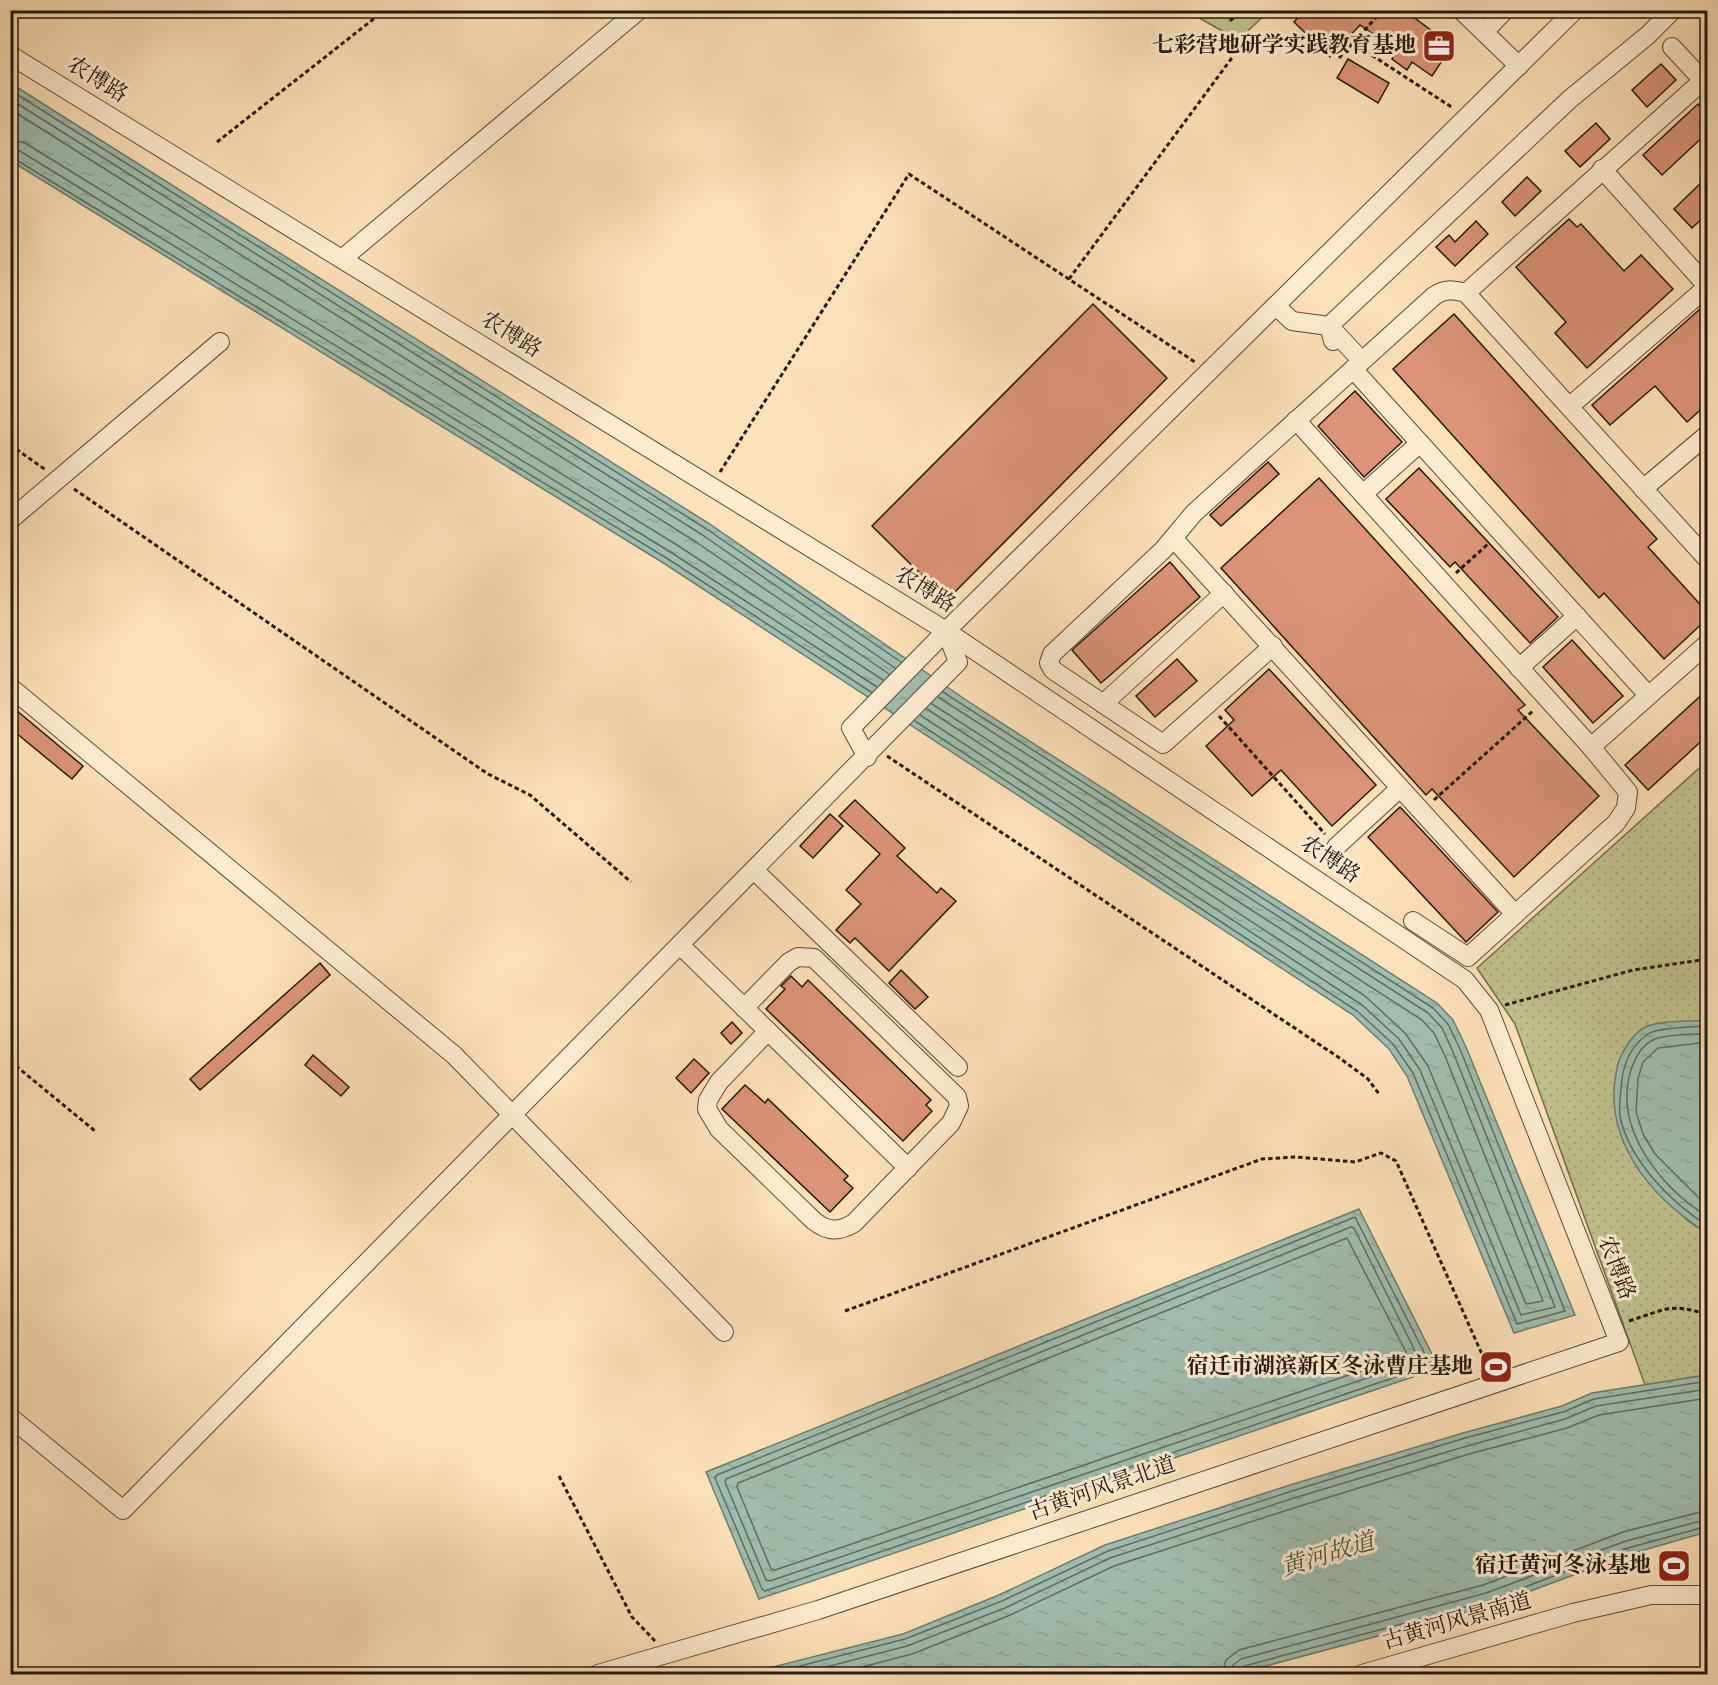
<svg xmlns="http://www.w3.org/2000/svg" width="1718" height="1685" viewBox="0 0 1718 1685" font-family="'Old Standard TT','Noto Serif SC',serif">
	<style>
		.grass { fill: #c1c28f; stroke: #726d4f; stroke-width: 1.5 }
		.park { fill: url(#park-dots); stroke: #726d4f; stroke-width: 1.5 }
		.water { fill: url(#water-ripples); stroke: #6d7c6f; stroke-width: 1.5 }
		.lines { fill: none; stroke-linecap: round; stroke-linejoin: round }
		.shore { stroke: #616b5f; stroke-width: 1.5 }
		.building { fill: #dc9379; stroke: #23180f; stroke-width: 1.5 }
		.minor-casing { stroke: #5a4a3a; stroke-width: 20 }
		.path { stroke: #23180f; stroke-width: 3; stroke-dasharray: 4.5 3; stroke-linecap: butt }
		.minor { stroke: #feecd2; stroke-width: 18 }
		.labels { text-anchor: middle; dominant-baseline: central; stroke-width: 6; stroke-linejoin: round; paint-order: stroke }
		.poi-label { font-size: 22px; font-weight: bold; fill: #23180f; stroke: #feecd2; text-anchor: end }
		.street-label { font-size: 22px; fill: #23180f; stroke: #feecd2 }
		.water-label { font-size: 24px; font-style: italic; fill: #4e5247; stroke: #feecd2 }
	</style>
	<defs>
		<pattern id="park-dots" width="8" height="8" patternUnits="userSpaceOnUse" patternTransform="scale(1.5)"><rect width="8" height="8" fill="#c1c28f"/><path d="M2 2h.1M6 6h.1" fill="none" stroke="#a6a67a" stroke-width="1.8" stroke-linecap="round"/></pattern>
		<pattern id="water-ripples" width="26" height="14" patternUnits="userSpaceOnUse" patternTransform="scale(1.5)"><rect width="26" height="14" fill="#9fbeaf"/><path d="M2 4q2-2 4 0t4 0M15 11q2-2 4 0t4 0" fill="none" stroke="#89a395"/></pattern>
	</defs>
	<rect width="100%" height="100%" fill="#fde1ba"/>
	<filter id="stains"><feTurbulence type="fractalNoise" baseFrequency=".00333" numOctaves="4"/><feColorMatrix values="0 0 0 0 .2 0 0 0 0 .09 0 0 0 0 .02 0 0 0 .5 -.17"/></filter>
	<radialGradient id="worn" r=".72"><stop offset=".6" stop-color="#630" stop-opacity="0"/><stop offset="1" stop-color="#630" stop-opacity=".3"/></radialGradient>
	<polygon class="grass" points="1187,11 1269,11 1238,40"/>
	<polygon class="park" points="1707,761 1707,1020 1647,1026 1661,1194 1688,1221 1707,1233 1707,1375 1645,1385 1515,1024 1477,968"/>
	<g class="water">
		<polygon points="10,83 708,523 972,704 1437,1003 1453,1020 1466,1047 1575,1315 1514,1333 1407,1076 1389,1049 1353,1015 665,564 11,161"/>
		<path d="M1707,1020H1708L1707,1233C1650,1197 1599,1137 1618,1064C1622,1051 1634,1031 1648,1026C1665,1020 1689,1022 1707,1020Z"/>
		<polygon points="1359,1209 1439,1368 759,1599 706,1472"/>
		<polygon points="1707,1375 1707,1532 1630,1554 1490,1606 1236,1674 745,1674 903,1634 999,1595 1105,1545 1290,1485 1463,1433 1562,1406 1592,1393"/>
	</g>
	<g class="lines">
		<g class="shore">
			<polyline points="10,90 705,528 901,662"/>
			<polyline points="10,99 701,534 895,668"/>
			<polyline points="10,109 696,542 889,674"/>
			<polyline points="10,139 25,143 677,545 883,680"/>
			<polyline points="10,149 20,151 672,553 877,687"/>
			<polyline points="10,156 668,559 871,692"/>
			<polyline points="927,709 1365,996 1405,1033 1428,1066 1526,1304 1543,1301 1445,1056 1434,1033 1422,1020 932,704"/>
			<polyline points="920,715 1362,1005 1399,1039 1420,1070 1521,1315 1555,1307 1453,1052 1442,1028 1428,1013 938,697"/>
			<polyline points="915,721 1357,1011 1393,1044 1413,1073 1517,1324 1565,1311 1460,1049 1448,1024 1433,1008 943,692"/>
			<path d="M1708,1026C1695,1027 1658,1027 1648,1034C1629,1047 1622,1066 1621,1089C1620,1098 1619,1108 1620,1117C1630,1161 1670,1202 1708,1226"/>
			<path d="M1708,1033C1695,1035 1663,1034 1653,1040C1640,1046 1634,1060 1630,1073C1614,1131 1662,1188 1708,1217"/>
			<polyline points="1708,1042 1658,1048 1643,1062 1638,1079 1636,1112 1643,1134 1655,1154 1708,1207"/>
			<polygon points="1355,1217 1429,1362 1428,1366 765,1591 762,1589 715,1478 717,1475"/>
			<polygon points="1351,1227 1354,1228 1418,1357 1417,1361 770,1581 766,1580 725,1482 726,1479"/>
			<polygon points="1347,1238 1406,1352 1405,1356 775,1570 771,1569 737,1487 738,1483"/>
			<polyline points="769,1674 905,1639 1002,1601 1108,1551 1292,1491 1465,1438 1563,1412 1594,1399 1708,1381"/>
			<polyline points="799,1674 907,1646 1005,1608 1110,1558 1294,1498 1467,1446 1565,1419 1596,1406 1708,1389"/>
			<polyline points="835,1674 912,1654 1008,1616 1114,1566 1297,1507 1469,1454 1567,1428 1599,1415 1708,1398"/>
			<polyline points="1222,1674 1226,1660 1239,1650 1483,1585 1623,1532 1708,1510"/>
			<polyline points="1231,1674 1233,1665 1241,1659 1486,1593 1626,1541 1708,1519"/>
			<polyline points="1239,1674 1244,1666 1488,1601 1628,1548 1708,1526"/>
		</g>
	</g>
	<g class="building">
		<polygon points="1305,10 1404,10 1452,46 1432,76 1412,62 1407,70 1392,59 1397,51 1360,25 1330,57 1294,22"/>
		<polygon points="1348,59 1389,83 1378,103 1337,78"/>
		<polygon points="1661,64 1676,80 1647,107 1632,90"/>
		<polygon points="1698,104 1707,114 1707,133 1662,175 1643,155"/>
		<polygon points="1596,123 1610,139 1580,167 1565,151"/>
		<polygon points="1527,177 1541,191 1515,216 1502,202"/>
		<polygon points="1707,177 1707,214 1692,228 1674,209"/>
		<polygon points="1569,219 1577,227 1581,224 1624,271 1641,255 1673,289 1587,368 1555,333 1566,322 1516,267"/>
		<polygon points="1476,221 1488,234 1455,266 1436,247 1449,235 1455,242"/>
		<polygon points="1093,304 1167,378 947,600 872,526"/>
		<polygon points="1700,309 1707,317 1707,404 1687,422 1655,386 1610,425 1592,405"/>
		<polygon points="1454,314 1657,539 1648,547 1707,612 1707,619 1664,659 1604,593 1599,598 1393,369"/>
		<polygon points="1355,391 1402,442 1364,477 1318,426"/>
		<polygon points="1268,462 1279,474 1221,526 1210,515"/>
		<polygon points="1419,468 1558,617 1530,643 1455,562 1450,567 1386,499"/>
		<polygon points="1319,478 1525,705 1518,710 1599,796 1514,877 1432,789 1426,795 1221,568"/>
		<polygon points="1170,562 1200,597 1101,683 1072,650"/>
		<polygon points="1572,640 1623,696 1593,723 1543,667"/>
		<polygon points="1177,659 1197,681 1155,717 1136,696"/>
		<polygon points="1269,669 1376,785 1332,826 1281,770 1252,796 1206,746 1234,720 1225,710"/>
		<polygon points="1707,690 1707,736 1648,790 1625,765"/>
		<polygon points="10,705 83,766 72,779 10,728"/>
		<polygon points="855,800 905,848 897,856 937,893 941,888 956,901 889,971 855,938 850,943 836,930 861,904 846,890 880,854 839,816"/>
		<polygon points="1400,807 1498,912 1466,942 1368,837"/>
		<polygon points="830,814 843,826 813,858 800,846"/>
		<polygon points="320,963 330,975 200,1090 190,1079"/>
		<polygon points="901,970 928,997 915,1009 889,983"/>
		<polygon points="791,976 802,987 808,980 931,1100 926,1105 932,1111 903,1141 766,1009 785,989 781,986"/>
		<polygon points="732,1022 742,1033 731,1044 721,1033"/>
		<polygon points="313,1055 349,1087 341,1096 305,1065"/>
		<polygon points="694,1059 709,1073 691,1093 676,1078"/>
		<polygon points="745,1085 765,1103 768,1099 848,1176 844,1180 853,1188 830,1212 722,1109"/>
	</g>
	<g class="lines">
		<defs>
			<g id="minor">
				<polyline points="1461,10 1519,66"/>
				<polyline points="1484,32 1505,10"/>
				<polyline points="1672,47 1708,86"/>
				<polyline points="10,55 946,631 1465,980 1489,1010 1619,1342 818,1610 598,1674"/>
				<polyline points="1708,76 1466,293 1708,560"/>
				<polyline points="1602,169 1708,287"/>
				<polyline points="342,259 639,10"/>
				<polyline points="1276,306 1292,321 1329,326 1362,361"/>
				<polyline points="1333,341 1329,326 1570,99 1648,35 1673,10"/>
				<polyline points="1353,369 1648,695"/>
				<polyline points="1570,406 1707,287"/>
				<polyline points="1296,420 1591,747 1628,792 1626,808 1616,823 1468,957 1413,921"/>
				<polyline points="1643,489 1708,434"/>
				<polyline points="1363,494 1420,443"/>
				<polyline points="10,520 220,342"/>
				<polyline points="1173,538 1515,914"/>
				<path d="M1273,646L1163,744L1053,670L1049,663L1052,654L1163,550L1194,513L1434,296C1445,288 1453,290 1466,293"/>
				<polyline points="1519,668 1577,616"/>
				<polyline points="10,687 454,1055 724,1332"/>
				<polyline points="1103,704 1224,593"/>
				<polyline points="1591,747 1708,643"/>
				<polyline points="867,757 851,728 946,631 1575,10"/>
				<polyline points="1336,847 1400,788"/>
				<polyline points="755,871 958,1067"/>
				<polyline points="681,946 908,1168"/>
				<path d="M744,1008L789,962L798,957L814,958L957,1097L959,1106L951,1123L854,1223C839,1232 828,1232 814,1221L719,1129L707,1109L708,1100L719,1082L768,1031"/>
				<polyline points="10,1417 123,1510 958,662 946,631"/>
				<polyline points="1362,1674 1573,1613 1651,1595 1708,1595"/>
			</g>
		</defs>
		<use href="#minor" class="minor-casing"/>
		<g class="path">
			<polyline points="1230,21 1241,10"/>
			<polyline points="1353,43 1453,108"/>
			<polyline points="1339,58 1383,10"/>
			<polyline points="217,142 385,10"/>
			<polyline points="1069,279 1234,55"/>
			<polyline points="10,445 46,470"/>
			<polyline points="720,472 909,174 1195,362"/>
			<polyline points="74,489 488,774 530,795 631,882"/>
			<polyline points="1456,573 1489,543"/>
			<polyline points="1219,716 1325,834"/>
			<polyline points="887,756 1341,1059 1368,1079 1379,1094"/>
			<polyline points="1434,800 1534,710"/>
			<polyline points="1505,1005 1633,970 1708,959"/>
			<polyline points="10,1061 95,1131"/>
			<polyline points="845,1311 1262,1159 1296,1157 1355,1162 1381,1153 1396,1161 1489,1370"/>
			<path d="M1629,1321C1664,1310 1671,1302 1708,1315"/>
			<polyline points="559,1476 632,1617 655,1641"/>
		</g>
		<use href="#minor" class="minor"/>
	</g>
	<defs>
		<symbol id="office-square" viewBox="-11 -11 22 22"><rect x="-9" y="-9" width="18" height="18" rx="4" fill="#8f2418" stroke="#feecd2"/><path d="M-6-3h4V-5.5h4V-3h4V5H-6ZM-1-4.5V-3h2v-1.5ZM-6 0V1H6V0Z" fill="#fff"/></symbol>
		<symbol id="stadium-square" viewBox="-11 -11 22 22"><rect x="-9" y="-9" width="18" height="18" rx="4" fill="#8f2418" stroke="#feecd2"/><path d="M0-5a6.5 5 0 1 0 0 10a6.5 5 0 1 0 0-10ZM-3.5-1.8h7v3.6h-7Z" fill="#fff"/></symbol>
	</defs>
	<g fill-rule="evenodd">
		<use href="#office-square" x="1420" y="27" width="38" height="38"/>
		<use href="#stadium-square" x="1477" y="1348" width="38" height="38"/>
		<use href="#stadium-square" x="1655" y="1547" width="38" height="38"/>
	</g>
	<g class="labels">
		<g class="poi-label">
			<text x="1416" y="46">七彩营地研学实践教育基地</text>
			<text x="1473" y="1367">宿迁市湖滨新区冬泳曹庄基地</text>
			<text x="1651" y="1566">宿迁黄河冬泳基地</text>
		</g>
		<g class="street-label">
			<text transform="translate(97 80) rotate(32)">农博路</text>
			<text transform="translate(511 335) rotate(32)">农博路</text>
			<text transform="translate(925 590) rotate(32)">农博路</text>
			<text transform="translate(1330 860) rotate(34)">农博路</text>
			<text transform="translate(1616 1268) rotate(69)">农博路</text>
			<text transform="translate(1102 1489) rotate(-19)">古黄河风景北道</text>
			<text transform="translate(1457 1622) rotate(-16)">古黄河风景南道</text>
		</g>
		<g class="water-label">
			<text transform="translate(1328 1556) rotate(-17)">黄河故道</text>
		</g>
	</g>
	<rect width="1718" height="1685" fill="none" stroke="#fde1ba" stroke-width="36"/>
	<rect x="12" y="12" width="1694" height="1661" fill="none" stroke="#23180f" stroke-width="3"/>
	<rect x="18" y="18" width="1682" height="1649" fill="none" stroke="#23180f" stroke-width="1.5"/>
	<rect width="100%" height="100%" filter="url(#stains)"/>
	<rect width="100%" height="100%" fill="url(#worn)"/>
</svg>
